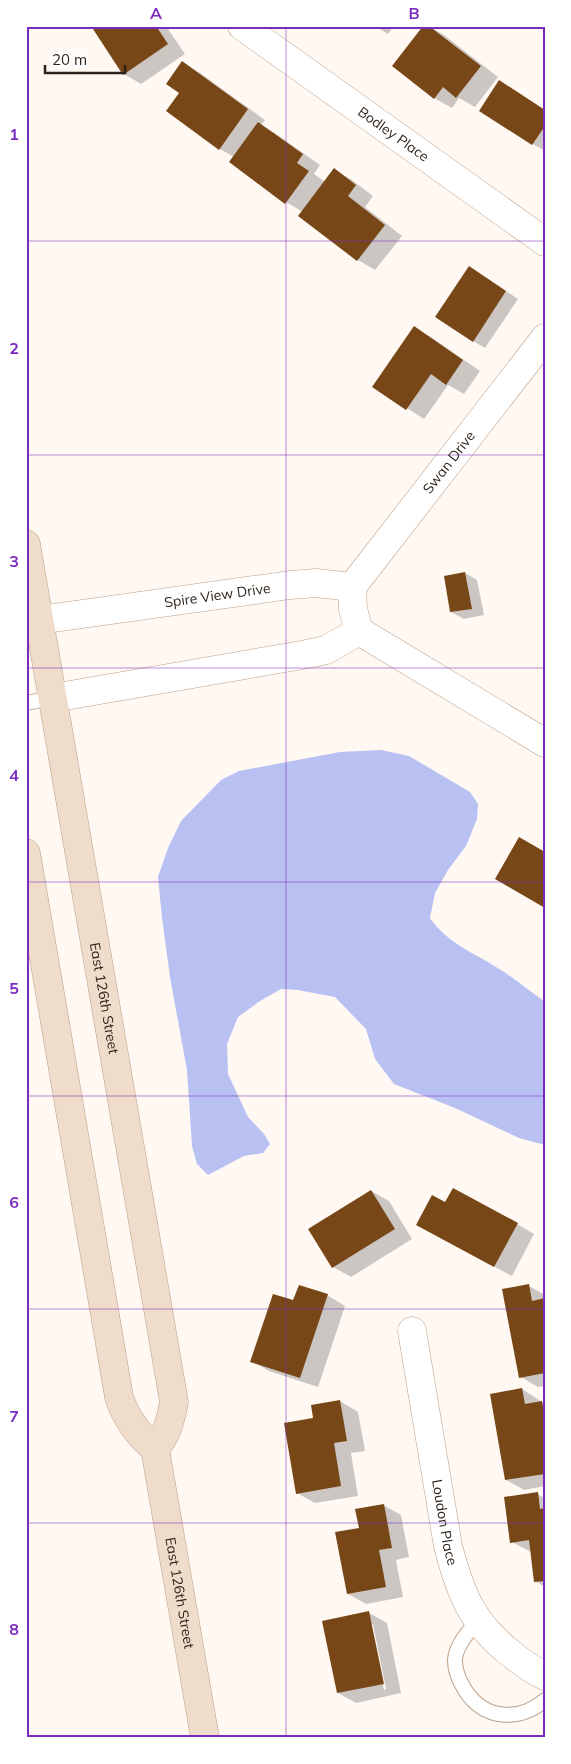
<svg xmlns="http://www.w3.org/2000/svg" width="571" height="1764" viewBox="0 0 571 1764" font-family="Mulish,sans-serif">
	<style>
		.water { fill: #b8c1f1 }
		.shadow { fill: #0003; fill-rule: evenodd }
		.building { fill: #784717 }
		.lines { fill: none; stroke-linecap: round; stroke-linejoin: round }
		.service-casing { stroke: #bc9e85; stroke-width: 16 }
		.minor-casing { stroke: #bc9e85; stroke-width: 29 }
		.secondary-casing { stroke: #bc9e85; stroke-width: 29 }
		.service { stroke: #fff; stroke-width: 14 }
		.minor { stroke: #fff; stroke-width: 28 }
		.secondary { stroke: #efdccb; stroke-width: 28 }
		.grid { fill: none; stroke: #7b2cbf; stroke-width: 1; stroke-opacity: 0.55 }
		.labels { text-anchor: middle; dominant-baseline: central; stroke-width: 5; stroke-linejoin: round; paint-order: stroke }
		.street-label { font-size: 14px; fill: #2f241a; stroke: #fff }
		.neatline { fill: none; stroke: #7b2cbf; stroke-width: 2 }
		.grid-label { font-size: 16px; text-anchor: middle; font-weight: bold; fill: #7b2cbf }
	</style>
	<rect width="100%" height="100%" fill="#fff8f3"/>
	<path class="water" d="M381,750L409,756L470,792L478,804L477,819L466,846L448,870L435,893L430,918C448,944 475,953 501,970C516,980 530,991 545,1002V1145L519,1138L455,1108L394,1084L375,1059L366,1029L335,997L298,990L281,989L260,1001L238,1017L227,1044L228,1074L248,1117L264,1134L270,1144L263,1153L244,1156L208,1175L197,1164L192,1146L187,1070L170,977L162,918L158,877L168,848L181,821L221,780L239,771L340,752Z"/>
	<g class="shadow">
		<polygon points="92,26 166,26 185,54 141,84 124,74"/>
		<polygon points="375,26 394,26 388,34"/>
		<polygon points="428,26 444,35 498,77 475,107 459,98 452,108 434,98"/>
		<polygon points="182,63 200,73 265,120 261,125 276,134 320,165 314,174 325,182 335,170 352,180 373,196 365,207 402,236 375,270 358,260 303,212 286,202 234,157 220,149 180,93"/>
		<polygon points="481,110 545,111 545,151 533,144"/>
		<polygon points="482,275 518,299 485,348 473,341"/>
		<polygon points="414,328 432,338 480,371 464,394 448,385 424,419 374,387"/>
		<polygon points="465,573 477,580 484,615 464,619 451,612"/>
		<polygon points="371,1191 389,1201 412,1239 351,1277 333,1267"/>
		<polygon points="446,1204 517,1224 534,1234 512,1276 435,1235"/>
		<polygon points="529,1286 545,1295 545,1386 538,1387 521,1377"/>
		<polygon points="327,1295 345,1306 318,1387 269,1371 252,1361 294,1302"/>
		<polygon points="522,1389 545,1404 545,1486 524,1490 506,1480"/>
		<polygon points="340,1401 358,1412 365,1451 351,1453 358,1496 315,1503 297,1493 315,1419"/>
		<polygon points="537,1494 545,1498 545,1587 535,1581 531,1552 512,1542"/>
		<polygon points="383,1505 401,1515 409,1557 396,1560 403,1597 366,1604 348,1594 360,1529"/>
		<path d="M369,1613L387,1623L401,1693L356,1703L338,1693ZM371,1624H373L386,1689L384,1690Z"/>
	</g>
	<g class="building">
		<polygon points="91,26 156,26 168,44 123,75"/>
		<polygon points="423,26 429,26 481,66 456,98 443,87 434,99 392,66"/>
		<polygon points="182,61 248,109 219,150 166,111 179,93 166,84"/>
		<polygon points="499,80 545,110 545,126 532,145 479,111"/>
		<polygon points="258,122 303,154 297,163 309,171 285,204 229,162"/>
		<polygon points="334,168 356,185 348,196 385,225 357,261 298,216"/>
		<polygon points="469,266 506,291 473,342 435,317"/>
		<polygon points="414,326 463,360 446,385 431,374 406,410 372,387"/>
		<polygon points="465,572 472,609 450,612 444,576"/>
		<polygon points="519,837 545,852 545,908 495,879"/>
		<polygon points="453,1188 518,1223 494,1267 416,1225 432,1195 445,1202"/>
		<polygon points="371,1190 395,1229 332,1268 308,1229"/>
		<polygon points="529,1284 532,1301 545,1298 545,1373 519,1378 502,1289"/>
		<polygon points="299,1285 328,1294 300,1378 250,1362 273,1294 293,1300"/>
		<polygon points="522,1388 525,1404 542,1401 545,1419 545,1474 505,1480 490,1394"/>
		<polygon points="340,1400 347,1441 334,1443 341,1486 296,1494 284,1423 313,1418 311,1405"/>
		<polygon points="538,1492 540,1509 545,1508 545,1581 534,1582 529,1540 510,1543 504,1497"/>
		<polygon points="384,1504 392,1548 379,1550 386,1587 347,1594 335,1532 359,1528 355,1509"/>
		<polygon points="369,1611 384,1684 337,1693 322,1621"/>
	</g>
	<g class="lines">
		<defs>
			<g id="service">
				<polyline points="26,703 53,698"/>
				<path d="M477,1620C469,1632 455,1646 455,1661C455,1671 460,1682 465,1690C484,1720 519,1722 545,1700"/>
			</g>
			<g id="minor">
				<path id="s1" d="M242,26L545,242"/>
				<path id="s2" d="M352,587L545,338"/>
				<polyline points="352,587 353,609 359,631 545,743"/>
				<path id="s3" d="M39,620L290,585L316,583L352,587"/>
				<polyline points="53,698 302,655 326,650 359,631"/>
				<path id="s4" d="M412,1331L448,1546C460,1592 471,1622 510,1653C520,1661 532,1670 545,1676"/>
			</g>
			<g id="secondary">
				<path id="s5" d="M26,544L174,1402C171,1419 167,1435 155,1449"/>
				<path id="s6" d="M26,853L119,1397C126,1418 138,1435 155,1449L205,1738"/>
			</g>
		</defs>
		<use href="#service" class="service-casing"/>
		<use href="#minor" class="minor-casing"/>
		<use href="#secondary" class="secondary-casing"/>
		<use href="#service" class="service"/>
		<use href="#minor" class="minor"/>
		<use href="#secondary" class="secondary"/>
	</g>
	<path class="grid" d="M286,26V1738M26,241H545M26,455H545M26,668H545M26,882H545M26,1096H545M26,1309H545M26,1523H545"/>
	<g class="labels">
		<g class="street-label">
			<text stroke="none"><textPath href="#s1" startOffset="186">Bodley Place</textPath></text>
			<text stroke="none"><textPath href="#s2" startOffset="158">Swan Drive</textPath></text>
			<text stroke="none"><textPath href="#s3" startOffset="180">Spire View Drive</textPath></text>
			<text stroke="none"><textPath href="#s5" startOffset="461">East 126th Street</textPath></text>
			<text stroke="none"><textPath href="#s4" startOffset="194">Loudon Place</textPath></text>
			<text stroke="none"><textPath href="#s6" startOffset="762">East 126th Street</textPath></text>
		</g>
	</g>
	<rect width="571" height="1764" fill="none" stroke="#ffffff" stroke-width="55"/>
	<path d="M45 65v8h80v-8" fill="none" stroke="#2f241a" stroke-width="2.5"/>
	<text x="52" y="65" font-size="15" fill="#2f241a" stroke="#ffffff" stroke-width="4" paint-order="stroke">20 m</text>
	<rect x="28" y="28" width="516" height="1708" class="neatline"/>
	<g class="grid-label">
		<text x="156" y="19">A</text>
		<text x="414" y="19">B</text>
		<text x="14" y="140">1</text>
		<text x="14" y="354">2</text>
		<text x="14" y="567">3</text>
		<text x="14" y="781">4</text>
		<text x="14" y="994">5</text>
		<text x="14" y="1208">6</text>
		<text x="14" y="1422">7</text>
		<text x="14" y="1635">8</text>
	</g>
</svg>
